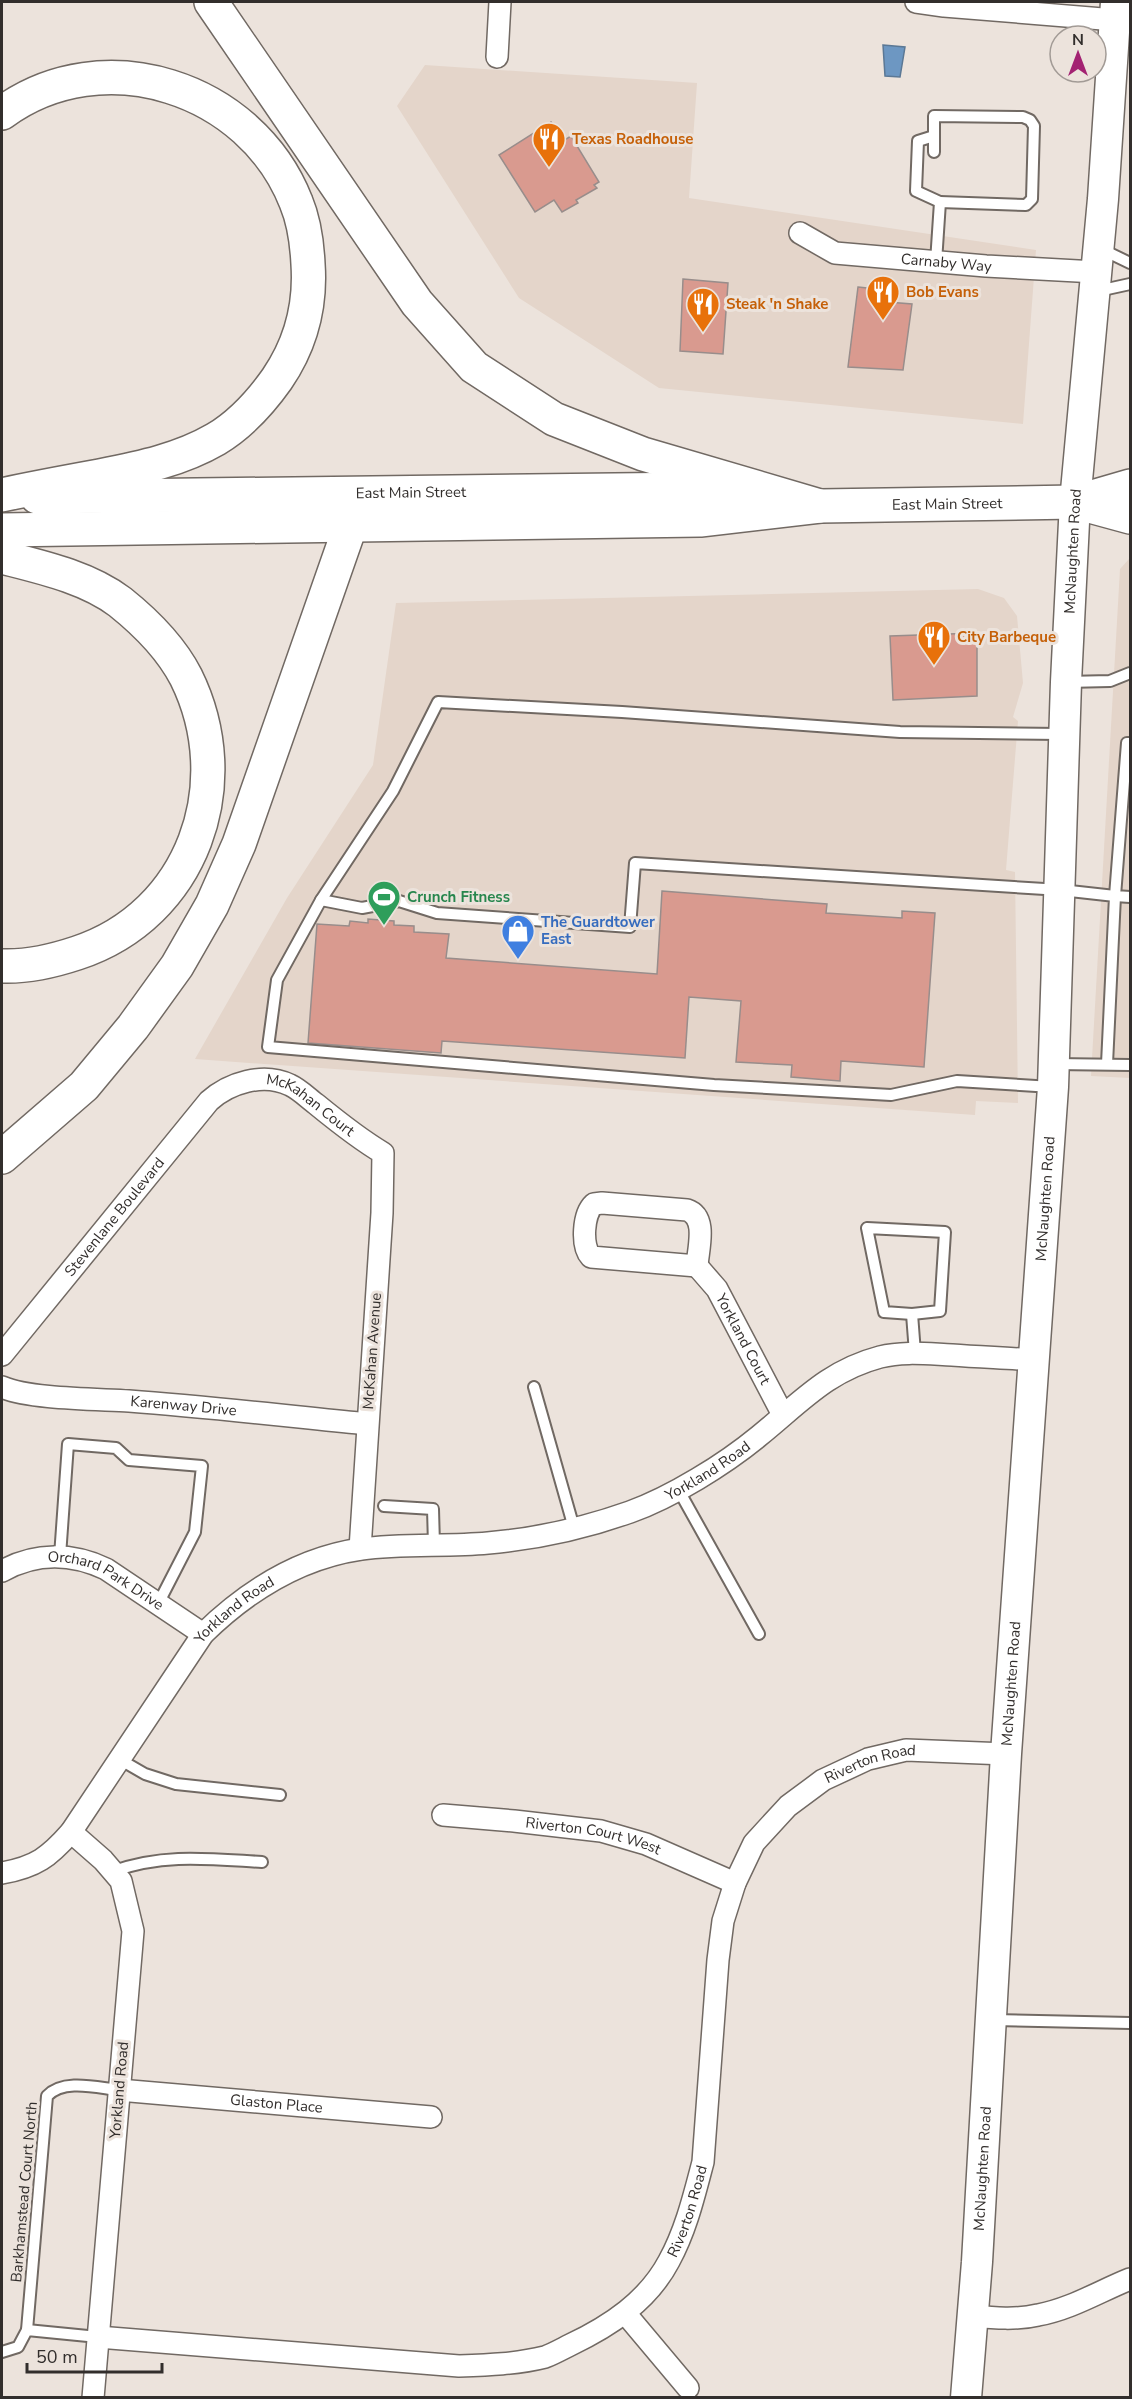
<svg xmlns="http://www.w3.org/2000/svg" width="1132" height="2399" viewBox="0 0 1132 2399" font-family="'Nunito Sans',sans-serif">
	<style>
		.built { fill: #e4d5ca }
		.water { fill: #6d97c2; stroke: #5b7895; stroke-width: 1.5 }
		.building { fill: #d99a8f; stroke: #988d8b; stroke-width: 1.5 }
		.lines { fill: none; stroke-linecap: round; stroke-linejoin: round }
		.lane-casing { stroke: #716963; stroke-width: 14 }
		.street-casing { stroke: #716963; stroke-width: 24 }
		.secondary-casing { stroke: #716963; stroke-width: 33 }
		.primary-casing { stroke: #716963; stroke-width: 36 }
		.highway-casing { stroke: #716963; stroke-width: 36 }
		.lane { stroke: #fff; stroke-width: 10 }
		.street { stroke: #fff; stroke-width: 21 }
		.secondary { stroke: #fff; stroke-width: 30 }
		.primary { stroke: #fff; stroke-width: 33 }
		.highway { stroke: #fff; stroke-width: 33 }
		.labels { text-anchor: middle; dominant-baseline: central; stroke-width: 6; stroke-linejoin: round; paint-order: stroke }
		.food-label { font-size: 15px; font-weight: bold; fill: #c56008; stroke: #ece3dc; text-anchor: start }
		.street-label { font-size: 15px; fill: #322e2c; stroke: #ece3dc }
		.leisure-label { font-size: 15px; font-weight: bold; fill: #27864d; stroke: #ece3dc; text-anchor: start }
		.shop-label { font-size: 15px; font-weight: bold; fill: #366cbe; stroke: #ece3dc; text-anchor: start }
	</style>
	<rect width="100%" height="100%" fill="#ece3dc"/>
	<g class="built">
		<polygon points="425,65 697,83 689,198 1036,250 1023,424 659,388 519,298 397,106"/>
		<polygon points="1130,558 1130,1078 1091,1076 1120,569"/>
		<polygon points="978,589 1004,598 1017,616 1023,683 1013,717 1018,721 1006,870 1015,872 1018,1103 976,1101 975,1115 195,1059 287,898 373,765 396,603"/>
	</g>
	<polygon class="water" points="883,45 905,47 900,77 885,76"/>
	<g class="building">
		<polygon points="551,122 563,141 571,136 599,182 594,185 597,188 576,200 578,203 562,212 554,200 535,212 499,155"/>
		<polygon points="683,279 728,283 723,354 680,351"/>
		<polygon points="858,287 876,289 875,301 912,304 903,370 848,367"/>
		<polygon points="977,633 977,696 893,700 890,636"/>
		<polygon points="662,891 827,904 826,913 902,918 902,911 935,913 924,1067 841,1061 840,1081 791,1077 792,1065 736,1062 741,1001 689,997 685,1058 442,1041 441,1053 308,1043 317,924 349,926 350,921 368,923 368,919 394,921 394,925 414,926 414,932 449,934 446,958 657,974"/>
	</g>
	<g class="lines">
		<defs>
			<g id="lane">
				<polyline points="934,136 918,141 916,191 940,202"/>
				<polyline points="934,152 934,116 1023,117 1030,120 1034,126 1032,199 1026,205 940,202 936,262"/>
				<polyline points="1101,249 1130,263"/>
				<polyline points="1098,291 1130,284"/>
				<polyline points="1066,682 1110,681 1130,673"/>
				<polyline points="1130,743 1127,743 1115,896 1130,897"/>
				<polyline points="321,900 362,908 399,901 437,913 630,927 635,863 1061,890 1115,896 1107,1064"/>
				<polyline points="1055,1064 1130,1065"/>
				<polyline points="1052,1087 957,1081 891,1095 714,1085 268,1047 277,980 321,900 393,791 438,702 622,712 900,732 1061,734"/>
				<polygon points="867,1228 945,1232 940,1311 912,1314 884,1312"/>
				<polyline points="912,1314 915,1353"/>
				<polyline points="534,1387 574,1528"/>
				<polyline points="678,1489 759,1634"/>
				<polyline points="384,1506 433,1509 434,1545"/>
				<polyline points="60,1556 68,1444 116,1448 129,1460 202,1466 195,1532 158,1604"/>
				<polyline points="119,1759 145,1774 176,1784 280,1795"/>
				<path d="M114,1871C164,1853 210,1859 262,1862"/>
				<polyline points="993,2020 1130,2023"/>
				<path d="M27,2330L47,2096C64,2078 98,2088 119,2090"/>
				<polyline points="2,2352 18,2347 27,2330 98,2337"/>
			</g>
			<g id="street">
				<polyline points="916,2 944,6 1115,20"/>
				<polyline points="497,57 500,2"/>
				<path id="s1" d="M800,233L835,253L986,266L1096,272"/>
				<path d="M602,1203L687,1210C708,1217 698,1249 697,1266L591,1257C581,1246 583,1214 594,1204Z"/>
				<path id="s2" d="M697,1266L717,1289L783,1415"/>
				<path id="s3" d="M2,1355L209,1101C229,1083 263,1072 290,1085C299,1089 308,1098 316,1104C338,1122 359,1139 383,1153L382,1213L360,1549"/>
				<path id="s4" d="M2,1387C28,1399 97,1399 129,1401C209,1407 288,1416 367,1424"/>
				<path id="s5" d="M2,1571C36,1552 72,1553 106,1569L203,1634"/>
				<path id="s6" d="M443,1815L514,1821L601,1831L646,1844L735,1883"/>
				<polyline points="71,1832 103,1860 121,1881 133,1931 93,2398"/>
				<path id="s7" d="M2,1873C36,1867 49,1857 71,1832L203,1634C247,1591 299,1558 361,1549C403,1543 446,1547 488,1543C535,1539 585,1528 630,1512C672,1497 725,1464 759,1436C800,1403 827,1371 880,1357C903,1351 928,1354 952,1355C979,1357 1006,1358 1034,1360"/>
				<path id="s8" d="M119,2090L431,2117"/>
				<polyline points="625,2313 688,2388"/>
				<path d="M972,2316C994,2318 1017,2320 1038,2315C1071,2309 1100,2291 1130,2279"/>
				<path id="s9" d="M98,2337L459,2366C488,2365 517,2364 545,2357C553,2354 562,2349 570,2345C610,2326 648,2301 669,2261C686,2230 694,2196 703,2162L718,1960L723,1921L735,1883L754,1843L788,1806L823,1780L868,1759L906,1750L1006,1754"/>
			</g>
			<g id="secondary">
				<path id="s10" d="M966,2398L977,2262L1006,1754L1053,1087L1066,682L1075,502L1103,199L1116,2"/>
			</g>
			<g id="primary">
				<path id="s11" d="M37,497L699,489L750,496"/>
				<polyline points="1075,502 1130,517"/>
				<path id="s12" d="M2,530L700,520L820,506L1075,502L1130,486"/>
			</g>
			<g id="highway">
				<polyline points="211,2 417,303 474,367 554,419 643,454 820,506"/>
				<path d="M2,113C103,39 251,87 296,202C304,221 307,243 308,264C311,307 301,344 277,379C260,403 241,424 216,439C180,460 140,468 100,476C67,482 34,488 2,495"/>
				<path d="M2,557C41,567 87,577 120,602C145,622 171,648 186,677C239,784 193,915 77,953C53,961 28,967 2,966"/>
				<polyline points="2,1157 84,1086 133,1027 177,966 212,905 239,844 351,524"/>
			</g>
		</defs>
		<use href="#lane" class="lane-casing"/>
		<use href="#street" class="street-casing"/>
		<use href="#secondary" class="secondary-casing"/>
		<use href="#primary" class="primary-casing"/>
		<use href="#highway" class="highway-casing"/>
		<use href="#lane" class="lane"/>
		<use href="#street" class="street"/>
		<use href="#secondary" class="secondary"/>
		<use href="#primary" class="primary"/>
		<use href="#highway" class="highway"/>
	</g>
	<defs>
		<symbol id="restaurant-pin" viewBox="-11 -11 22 30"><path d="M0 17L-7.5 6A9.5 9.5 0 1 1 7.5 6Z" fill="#e8710a" stroke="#ece3dc"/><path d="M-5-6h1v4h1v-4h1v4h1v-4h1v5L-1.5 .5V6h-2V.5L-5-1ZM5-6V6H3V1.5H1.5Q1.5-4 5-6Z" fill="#fff"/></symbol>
		<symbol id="stadium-pin" viewBox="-11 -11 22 30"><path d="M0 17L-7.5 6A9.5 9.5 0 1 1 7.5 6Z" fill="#2e9e5b" stroke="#ece3dc"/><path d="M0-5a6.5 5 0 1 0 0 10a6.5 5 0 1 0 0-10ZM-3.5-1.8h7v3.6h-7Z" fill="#fff"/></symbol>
		<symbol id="shop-pin" viewBox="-11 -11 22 30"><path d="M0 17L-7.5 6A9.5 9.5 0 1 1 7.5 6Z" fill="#3f7fe0" stroke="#ece3dc"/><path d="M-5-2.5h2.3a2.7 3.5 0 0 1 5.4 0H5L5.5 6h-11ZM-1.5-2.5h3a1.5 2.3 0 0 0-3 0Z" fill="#fff"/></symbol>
	</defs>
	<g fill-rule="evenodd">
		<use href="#restaurant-pin" x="530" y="120" width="38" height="52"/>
		<use href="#restaurant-pin" x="864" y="273" width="38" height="52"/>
		<use href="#restaurant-pin" x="684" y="285" width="38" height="52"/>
		<use href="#restaurant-pin" x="915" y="618" width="38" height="52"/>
		<use href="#stadium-pin" x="365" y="878" width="38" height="52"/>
		<use href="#shop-pin" x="499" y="912" width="38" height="52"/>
	</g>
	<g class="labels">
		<g class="food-label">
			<text x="572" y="139">Texas Roadhouse</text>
			<text x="906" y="292">Bob Evans</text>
			<text x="726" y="304">Steak 'n Shake</text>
			<text x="957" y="637">City Barbeque</text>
		</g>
		<g class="street-label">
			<text stroke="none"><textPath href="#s1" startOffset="152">Carnaby Way</textPath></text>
			<text stroke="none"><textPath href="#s11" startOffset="374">East Main Street</textPath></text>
			<text stroke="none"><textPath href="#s12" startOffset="946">East Main Street</textPath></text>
			<text stroke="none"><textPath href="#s10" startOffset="1850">McNaughten Road</textPath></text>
			<text stroke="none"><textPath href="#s3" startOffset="442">McKahan Court</textPath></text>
			<text stroke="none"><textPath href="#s10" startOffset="1202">McNaughten Road</textPath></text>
			<text stroke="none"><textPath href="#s3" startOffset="178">Stevenlane Boulevard</textPath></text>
			<text stroke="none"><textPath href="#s2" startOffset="87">Yorkland Court</textPath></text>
			<text transform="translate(372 1351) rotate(-86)">McKahan Avenue</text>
			<text stroke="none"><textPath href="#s4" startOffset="183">Karenway Drive</textPath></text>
			<text stroke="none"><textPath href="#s7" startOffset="864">Yorkland Road</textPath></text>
			<text stroke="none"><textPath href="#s5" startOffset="112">Orchard Park Drive</textPath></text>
			<text stroke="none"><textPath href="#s7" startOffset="360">Yorkland Road</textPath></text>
			<text stroke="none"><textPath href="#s10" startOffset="716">McNaughten Road</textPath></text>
			<text stroke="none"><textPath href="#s9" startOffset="1184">Riverton Road</textPath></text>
			<text stroke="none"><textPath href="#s6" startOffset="152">Riverton Court West</textPath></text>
			<text transform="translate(119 2090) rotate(-85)">Yorkland Road</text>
			<text stroke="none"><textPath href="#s8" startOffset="158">Glaston Place</textPath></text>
			<text stroke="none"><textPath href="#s10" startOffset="230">McNaughten Road</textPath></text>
			<text transform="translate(24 2192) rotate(-85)">Barkhamstead Court North</text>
			<text stroke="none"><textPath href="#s9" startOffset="662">Riverton Road</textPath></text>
		</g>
		<g class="leisure-label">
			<text x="407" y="897">Crunch Fitness</text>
		</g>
		<g class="shop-label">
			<text x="541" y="922">The Guardtower<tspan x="541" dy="17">East</tspan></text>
		</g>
	</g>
	<rect width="1132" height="2399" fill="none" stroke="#322e2c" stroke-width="6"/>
	<g transform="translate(1078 54)"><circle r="28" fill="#ece3dc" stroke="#a29b96" stroke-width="1.5"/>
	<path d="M0-4.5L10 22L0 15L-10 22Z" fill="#a32272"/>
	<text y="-9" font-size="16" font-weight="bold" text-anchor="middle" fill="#322e2c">N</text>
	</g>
	<path d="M27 2363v9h135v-9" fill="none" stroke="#322e2c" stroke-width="3"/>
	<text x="36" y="2363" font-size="18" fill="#322e2c" stroke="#ece3dc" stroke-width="4.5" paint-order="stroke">50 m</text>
</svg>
